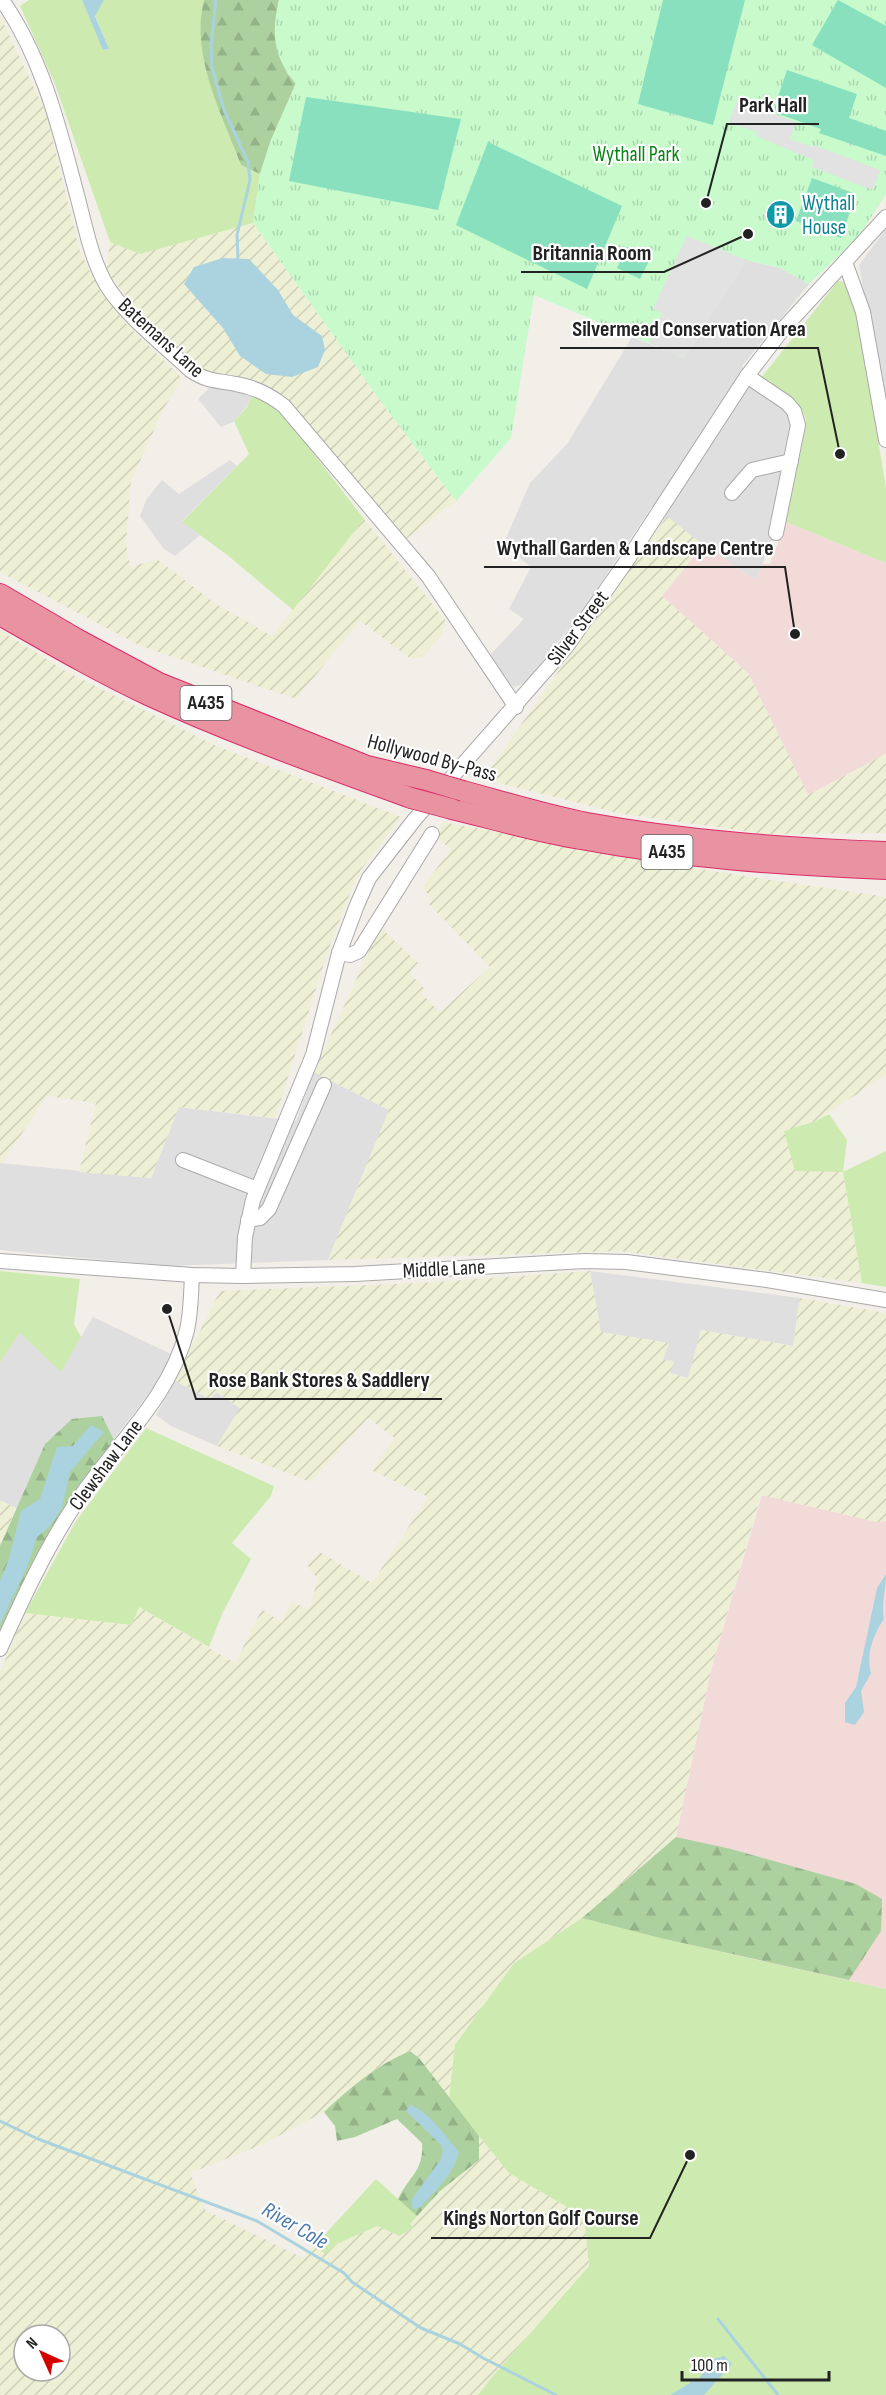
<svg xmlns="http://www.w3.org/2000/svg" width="886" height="2395" viewBox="0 0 886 2395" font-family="'Sofia Sans Condensed',sans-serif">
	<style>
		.residential { fill: #e0dfdf }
		.commercial { fill: #f2dad9 }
		.farmland { fill: url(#farmland-furrows); fill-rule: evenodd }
		.grass { fill: #cdebb0 }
		.forest { fill: url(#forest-firs) }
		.park { fill: url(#park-tufts) }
		.pitch { fill: #88e0be }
		.parking { fill: #e2e2e2 }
		.water { fill: #aad3df }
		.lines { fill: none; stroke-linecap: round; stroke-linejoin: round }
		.stream { stroke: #aad3df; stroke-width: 3 }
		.minor-casing { stroke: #a9a9a9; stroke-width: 16 }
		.highway-casing { stroke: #dc2a67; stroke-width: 22 }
		.minor { stroke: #fff; stroke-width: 14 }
		.highway { stroke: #e892a2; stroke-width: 20 }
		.highway-bridge-casing { stroke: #dc2a67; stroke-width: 22; stroke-linecap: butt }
		.highway-bridge { stroke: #e892a2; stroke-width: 20 }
		.labels { text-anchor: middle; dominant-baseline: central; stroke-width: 4.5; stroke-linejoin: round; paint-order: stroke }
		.shield { fill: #fff; stroke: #646464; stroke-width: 1.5 }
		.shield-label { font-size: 20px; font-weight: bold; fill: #222 }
		.park-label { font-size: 21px; fill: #0c8416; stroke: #fff }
		.culture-label { font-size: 21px; fill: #0d838f; stroke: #fff; text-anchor: start }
		.street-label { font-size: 21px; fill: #222; stroke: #fff }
		.water-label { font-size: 22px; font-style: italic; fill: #4a7aab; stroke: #fff }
		.leader { fill: none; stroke: #222; stroke-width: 2 }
		.callout-dot { fill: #222; stroke: #fff; stroke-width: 2 }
		.callout-label { font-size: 22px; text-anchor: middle; font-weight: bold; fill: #222; stroke: #fff; stroke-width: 4.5; stroke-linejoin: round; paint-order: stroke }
	</style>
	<defs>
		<pattern id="farmland-furrows" width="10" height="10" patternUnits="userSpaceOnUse" patternTransform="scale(1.5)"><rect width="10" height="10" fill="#eef0d5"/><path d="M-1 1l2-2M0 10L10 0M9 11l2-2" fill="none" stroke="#ccceb7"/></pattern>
		<pattern id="forest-firs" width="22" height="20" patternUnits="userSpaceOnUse" patternTransform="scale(1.5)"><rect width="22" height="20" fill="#add19e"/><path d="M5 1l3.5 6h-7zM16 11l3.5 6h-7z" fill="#95b388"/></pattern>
		<pattern id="park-tufts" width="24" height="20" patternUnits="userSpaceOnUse" patternTransform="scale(1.5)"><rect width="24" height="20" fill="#c8facc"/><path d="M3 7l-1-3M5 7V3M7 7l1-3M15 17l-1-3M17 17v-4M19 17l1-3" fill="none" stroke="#acd6af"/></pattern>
	</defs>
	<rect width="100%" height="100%" fill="#f2efe9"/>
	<g class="residential">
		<polygon points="886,229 886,416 859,265"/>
		<polygon points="746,260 780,268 809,284 742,366 757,392 783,407 794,422 772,539 756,580 703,545 652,506 581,613 525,683 514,687 501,677 489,656 524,619 509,609 531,567 503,545 530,483 567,444 632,337 684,358"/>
		<polygon points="212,385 253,394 247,406 233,422 221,427 198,399"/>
		<polygon points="230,460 237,466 182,521 200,535 175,556 164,549 140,516 146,500 162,480 179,494"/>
		<polygon points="314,1072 389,1110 328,1260 170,1266 0,1250 0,1163 151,1178 179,1107 296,1121"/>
		<polygon points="590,1271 800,1298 793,1346 701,1330 689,1378 669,1373 663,1360 668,1343 600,1332"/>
		<polygon points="93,1317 171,1354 157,1383 77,1487 21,1511 0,1500 0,1362 20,1333 61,1371"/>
		<polygon points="175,1381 210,1399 216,1392 240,1408 217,1446 171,1426 156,1415"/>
	</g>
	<g class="commercial">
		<polygon points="786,522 886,563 886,754 808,795 748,673 662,596 703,545 756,580 762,564 770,564"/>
		<polygon points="762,1495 877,1522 886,1521 886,1989 659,1938 676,1837 711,1670"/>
	</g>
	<g class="farmland">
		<polygon points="0,16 46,113 80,252 100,291 129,327 182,378 163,410 131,481 126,543 130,567 157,559 216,604 272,636 364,519 445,620 442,635 422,657 411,659 360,621 296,699 141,646 0,572"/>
		<polygon points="253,223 382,403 456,501 406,539 309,424 287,403 202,371 136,310 106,270 110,242 140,254"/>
		<polygon points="667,516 703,545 662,596 748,673 808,795 886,754 886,833 766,834 623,814 483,779"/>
		<polygon points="0,630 67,672 214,745 401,817 357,875 329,948 275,1118 179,1107 151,1178 79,1172 96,1103 47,1096 2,1163 0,1163"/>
		<polygon points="443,822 712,871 886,897 886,1075 816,1121 784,1131 843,1172 862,1283 620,1251 328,1260 389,1110 314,1072 370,949 382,929 418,963 409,973 425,989 422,994 440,1012 490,967 429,904 433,899 422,888 451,849 437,838"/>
		<path d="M590,1271L601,1332L669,1343L663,1360L674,1361L670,1373L688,1378L701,1330L793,1346L800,1298L886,1313V1521L877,1522L761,1495L711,1670L676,1837L582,1918L513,1964L455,2045L449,2099L419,2058L410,2051L386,2063L357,2082L324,2112L261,2145L190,2173L205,2210L303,2258L315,2245L326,2253L337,2244L377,2226L399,2236L414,2227L409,2224L440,2191L479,2160V2136L509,2173L584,2217L589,2266L492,2377L479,2395H0V1672L25,1613L132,1625L139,1607L235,1663L262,1609L282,1623L291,1602L309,1609L318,1579L307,1565L320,1552L372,1583L428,1497L371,1470L395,1438L368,1418L311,1482L217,1446L240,1408L217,1392L210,1399L175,1381L220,1291L420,1283ZM24,2335H60V2371H24Z"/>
		<polygon points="0,1500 16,1508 0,1546"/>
	</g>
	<g class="grass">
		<polygon points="29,0 82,0 104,50 109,49 95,15 104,0 204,0 202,11 211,87 241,165 260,174 253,223 140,254 110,242 55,84 20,6"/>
		<polygon points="838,281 847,282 859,324 886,488 886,563 786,522 806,420 802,410 761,378"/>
		<polygon points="253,394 277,406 364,519 293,610 226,554 182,522 249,454 234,421 247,407"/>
		<polygon points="829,1114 847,1140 843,1172 886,1151 886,1287 862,1283 843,1172 795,1171 784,1131 816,1121"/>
		<polygon points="0,1271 80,1279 74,1324 81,1337 61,1372 20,1333 0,1362"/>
		<polygon points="146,1428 274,1486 271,1496 232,1543 251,1559 223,1612 209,1647 139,1607 132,1625 25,1613 76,1521"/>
		<polygon points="582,1918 660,1938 886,1989 886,2395 478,2395 492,2377 589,2266 584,2217 509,2173 449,2099 455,2045 513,1964"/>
		<polygon points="376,2179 417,2216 410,2224 414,2227 399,2236 377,2226 337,2244 325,2254 315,2245"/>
	</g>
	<g class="forest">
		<path d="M204,0H279L278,5L287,73L296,83L271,140L260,174L241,165C222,114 190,56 204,0Z"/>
		<polygon points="102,1416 114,1440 56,1525 25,1579 0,1631 0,1546 45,1444 72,1419"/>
		<polygon points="676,1837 731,1849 856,1884 882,1899 881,1931 849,1980 660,1938 582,1918"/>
		<path d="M410,2051L419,2058L479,2136V2160L440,2191L417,2216L398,2199C409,2176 424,2171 422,2143L397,2119L355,2137L337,2141L335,2126L324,2112C350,2088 376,2065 410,2051Z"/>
	</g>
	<path class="park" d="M279,0H886V194L859,236L809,284L780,268L746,260L684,358L534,295L511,438L456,501L382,403L253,223L260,174L271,140L296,84C273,56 271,34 279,0Z"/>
	<g class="pitch">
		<polygon points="663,0 745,0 713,125 638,104"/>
		<polygon points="838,0 886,26 886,88 812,45"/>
		<polygon points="787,70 857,94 849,118 886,131 886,156 819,133 821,129 773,112"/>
		<polygon points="306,97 461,119 438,210 289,181"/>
		<polygon points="488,142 622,206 587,289 456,225"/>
		<polygon points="812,178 856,194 841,238 796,221"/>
		<polygon points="627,247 650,259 640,279 617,268"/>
	</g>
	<g class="parking">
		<polygon points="737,101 796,122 790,139 812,147 813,145 880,170 873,190 812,167 814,160 756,136 757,132 729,122"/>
		<polygon points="687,236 746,260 684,358 649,343 662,313 653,309"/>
	</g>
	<g class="water">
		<polygon points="82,0 104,0 95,16 109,49 103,50"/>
		<polygon points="223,258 249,259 278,290 293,315 322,336 325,350 318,367 292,377 266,374 240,356 223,328 184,284 194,267"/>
		<polygon points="91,1425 104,1432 70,1472 62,1508 50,1526 37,1537 28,1565 0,1624 0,1581 9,1559 21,1511 40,1499 57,1447 73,1446"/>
		<path d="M886,1574C886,1590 881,1603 884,1619C873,1635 866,1654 871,1673L861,1691L864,1712L855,1725L845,1722V1703L856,1687L877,1588Z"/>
		<path d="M410,2105C430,2112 446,2137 459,2152C454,2174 434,2193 419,2208L414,2209L412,2207V2199L441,2159L443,2151L441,2145L406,2111Z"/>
		<polygon points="724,2356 732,2364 704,2395 670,2395 690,2383 691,2380 699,2379 711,2360"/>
	</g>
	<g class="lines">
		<g class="stream">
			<polyline points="216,0 211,46 212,67 224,110 248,162 250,180 237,235 238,258"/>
			<polyline points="0,2121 38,2139 257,2221 344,2273 352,2282 421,2328 460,2344 483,2358 556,2395"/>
			<polyline points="718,2319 778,2395"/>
		</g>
		<defs>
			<g id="minor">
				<path d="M2,0C43,59 59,127 77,195C85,225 91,259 107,286C125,315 165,346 190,370C208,382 216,380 236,384C254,387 270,395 284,406L428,576L516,707"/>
				<polyline points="845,262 863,312 886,440"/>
				<polyline points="747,376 787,403 794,411 798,425 776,533"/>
				<polyline points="732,493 752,470 791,461"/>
				<polyline points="339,953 350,955 359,951 432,834"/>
				<polyline points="183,1160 257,1189"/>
				<polyline points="248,1220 260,1218 269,1209 324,1085"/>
				<polyline points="0,1261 192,1275 243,1276 355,1274 585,1261 626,1262 767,1280 886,1300"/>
				<polyline points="243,1276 245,1237 253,1200 313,1055 339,953 357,905 369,878 415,819 567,646 630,556 747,376 783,329 886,217"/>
				<path d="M0,1649C22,1600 44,1552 74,1506C111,1448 170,1400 187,1330C191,1312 191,1293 192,1275"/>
			</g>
			<g id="highway">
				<polyline points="0,594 77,639 159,683 367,766 426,780"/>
				<path d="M0,615C49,643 97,671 148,695C233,734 323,766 411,798"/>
				<path d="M463,791C504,802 545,815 587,823C686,841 786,848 886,852"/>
				<path d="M452,809C494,819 537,832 581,839C682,858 783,865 886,869"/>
			</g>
		</defs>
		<use href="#minor" class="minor-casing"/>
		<use href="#highway" class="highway-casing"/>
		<use href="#minor" class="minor"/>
		<use href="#highway" class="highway"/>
		<defs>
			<g id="highway-bridge">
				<polyline points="426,780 463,791"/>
				<polyline points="411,798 452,809"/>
			</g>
		</defs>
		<use href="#highway-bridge" class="highway-bridge-casing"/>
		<use href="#highway-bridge" class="highway-bridge"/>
	</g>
	<defs>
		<symbol id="building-disc" viewBox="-11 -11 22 22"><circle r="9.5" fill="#0f9aa8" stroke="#fff"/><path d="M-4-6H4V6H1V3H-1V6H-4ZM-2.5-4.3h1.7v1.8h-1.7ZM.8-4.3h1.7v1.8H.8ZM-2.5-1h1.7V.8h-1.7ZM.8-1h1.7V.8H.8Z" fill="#fff"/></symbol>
	</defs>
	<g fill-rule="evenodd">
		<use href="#building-disc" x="764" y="198" width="33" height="33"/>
	</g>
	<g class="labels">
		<g class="shield">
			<rect x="180.5" y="686" width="51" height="34" rx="4.5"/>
			<rect x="641.5" y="835" width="51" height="34" rx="4.5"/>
		</g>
		<g class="shield-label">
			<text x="206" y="703">A435</text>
			<text x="667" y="852">A435</text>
		</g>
		<g class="park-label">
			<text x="636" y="154">Wythall Park</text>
		</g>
		<g class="culture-label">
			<text x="802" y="203">Wythall<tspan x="802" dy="24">House</tspan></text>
		</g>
		<g class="street-label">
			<text transform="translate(161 338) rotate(42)">Batemans Lane</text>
			<text transform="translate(578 628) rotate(-53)">Silver Street</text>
			<text transform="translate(432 758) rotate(15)">Hollywood By-Pass</text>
			<text transform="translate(444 1269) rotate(-3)">Middle Lane</text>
			<text transform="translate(106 1465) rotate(-53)">Clewshaw Lane</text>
		</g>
		<g class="water-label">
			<text transform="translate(295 2226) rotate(30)">River Cole</text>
		</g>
	</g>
	<path class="leader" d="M706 203L727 124H819M748 234L664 272H521M840 454L818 348H560M795 634L785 567H484M167 1309L196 1399H442M690 2155L650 2238H431"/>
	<g class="callout-dot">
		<circle cx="706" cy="203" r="6"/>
		<circle cx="748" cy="234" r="6"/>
		<circle cx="840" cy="454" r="6"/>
		<circle cx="795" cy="634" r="6"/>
		<circle cx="167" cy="1309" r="6"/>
		<circle cx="690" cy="2155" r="6"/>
	</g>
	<g class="callout-label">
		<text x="773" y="112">Park Hall</text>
		<text x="592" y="260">Britannia Room</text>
		<text x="689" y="336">Silvermead Conservation Area</text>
		<text x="635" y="555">Wythall Garden &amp; Landscape Centre</text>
		<text x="319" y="1387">Rose Bank Stores &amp; Saddlery</text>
		<text x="541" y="2225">Kings Norton Golf Course</text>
	</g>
	<g transform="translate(42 2353) rotate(315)"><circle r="28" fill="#ffffff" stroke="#a7a7a7" stroke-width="1.5"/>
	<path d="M0-4.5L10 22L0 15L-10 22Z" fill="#d40000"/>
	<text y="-9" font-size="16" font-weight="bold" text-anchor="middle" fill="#222222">N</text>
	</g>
	<path d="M682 2371v9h147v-9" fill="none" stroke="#222222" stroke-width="3"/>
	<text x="691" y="2371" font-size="18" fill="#222222" stroke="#ffffff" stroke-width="4.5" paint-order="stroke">100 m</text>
</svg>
